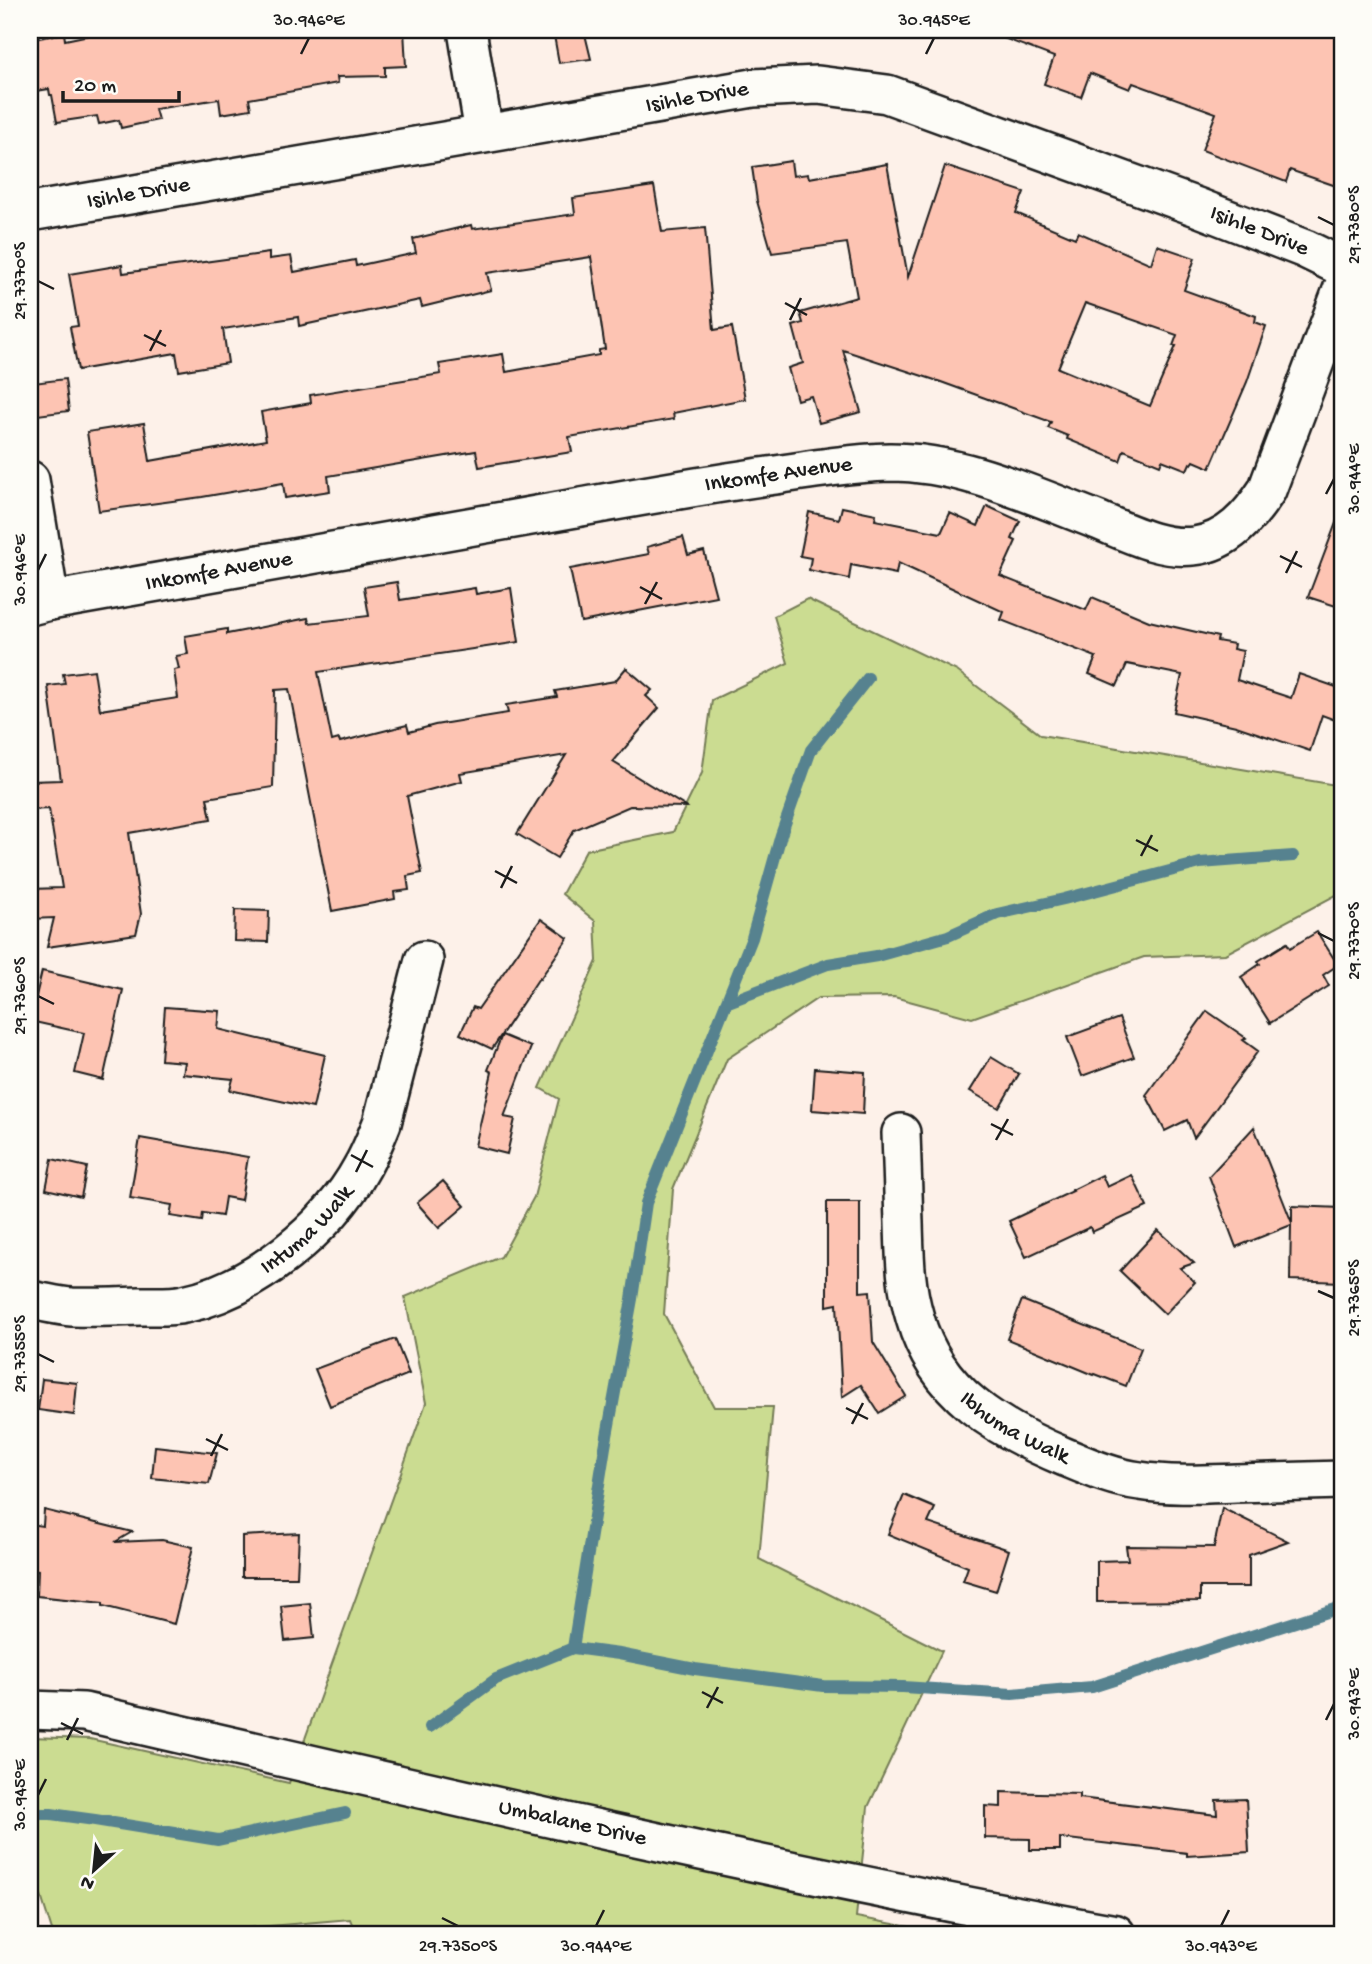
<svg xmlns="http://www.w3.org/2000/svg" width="1372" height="1964" viewBox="0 0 1372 1964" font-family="'Gochi Hand',sans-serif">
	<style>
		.green { fill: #cbdc91; stroke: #747c56; stroke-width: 2 }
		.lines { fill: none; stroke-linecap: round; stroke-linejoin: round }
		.stream { stroke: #56828f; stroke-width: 12 }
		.building { fill: #fdc4b3; stroke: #1c1c1c; stroke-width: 2; fill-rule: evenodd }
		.street-casing { stroke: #1c1c1c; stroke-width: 42 }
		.street { stroke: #fdfcf7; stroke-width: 37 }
		.ticks { fill: none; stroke: #1c1c1c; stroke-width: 2.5 }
		.labels { text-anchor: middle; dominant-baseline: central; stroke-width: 7; stroke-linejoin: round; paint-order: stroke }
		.street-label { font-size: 23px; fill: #1c1c1c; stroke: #fdfcf7 }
		.neatline { fill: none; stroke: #1c1c1c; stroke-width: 2.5 }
		.ticks-label { font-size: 18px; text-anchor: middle; fill: #1c1c1c }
	</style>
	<rect width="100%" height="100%" fill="#fdf1e9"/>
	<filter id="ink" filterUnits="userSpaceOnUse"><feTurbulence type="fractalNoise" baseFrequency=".0143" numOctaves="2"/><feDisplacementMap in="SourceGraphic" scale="14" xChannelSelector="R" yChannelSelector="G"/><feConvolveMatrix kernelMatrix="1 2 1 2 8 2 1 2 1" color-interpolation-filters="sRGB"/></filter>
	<g filter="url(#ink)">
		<polygon class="green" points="807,599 957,671 1041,735 1342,786 1342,892 1225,954 1144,957 972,1018 894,997 818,998 727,1059 673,1189 664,1314 714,1407 773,1407 759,1559 942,1651 868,1807 856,1917 947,1934 356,1934 350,1919 179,1934 53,1934 30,1861 30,1737 90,1739 289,1783 426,1403 405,1297 501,1257 534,1197 559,1099 540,1088 597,961 595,921 562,894 586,850 673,832 702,773 712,700 788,663 774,616"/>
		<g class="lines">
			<g class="stream">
				<polyline points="726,1003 828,964 877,956 948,936 997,914 1064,899 1200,863 1293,856"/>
				<polyline points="573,1648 605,1447 632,1299 646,1203 752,938 781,835 811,750 868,678"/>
				<polyline points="430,1727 496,1679 573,1648 619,1654 695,1669 823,1686 903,1687 1012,1694 1092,1687 1342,1607"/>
				<polyline points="30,1814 51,1814 95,1820 218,1840 345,1813"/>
			</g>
		</g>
		<g class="building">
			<polygon points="113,30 404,30 406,66 385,67 385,76 337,77 338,83 249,99 251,109 221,114 219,99 155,109 158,120 121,128 119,120 99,124 97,116 57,122 52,95 50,95 49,89 30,92 30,40 64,33 65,40"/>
			<polygon points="553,30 584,30 591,59 559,63"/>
			<polygon points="991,30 1342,30 1342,188 1290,170 1286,182 1202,150 1216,113 1133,83 1130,89 1090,73 1081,97 1044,84 1054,57 990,33"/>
			<path d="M791,161L793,176L808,174L809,178L887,164L908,277L945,166L1024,192L1016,213L1075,238L1078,232L1151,264L1157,245L1195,258L1184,290L1256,316L1255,322L1266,326L1247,382L1210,468L1194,461L1192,464L1190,463L1187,470L1162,460L1160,465L1124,450L1120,461L1067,439L1068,436L1048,428L1051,422L941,382L843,350L861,412L819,423L811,396L797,400L788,368L803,363L793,326L803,323L800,313L857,297L847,243L772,253L757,201L752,167ZM1085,303L1177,335L1173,346H1176L1150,406L1058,368Z"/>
			<polygon points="654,186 662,232 705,228 714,330 732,327 745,399 673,413 674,419 569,437 572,452 479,467 476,451 328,476 330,491 285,498 283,483 202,497 99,511 87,432 144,423 150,461 266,440 261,412 311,403 310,395 441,374 439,364 503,354 506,372 599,355 599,350 605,349 591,257 487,273 491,290 422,307 420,300 299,326 298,317 223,329 228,363 179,371 176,353 78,370 70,327 78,326 69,274 122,265 123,273 269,253 269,259 291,256 294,272 355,260 356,266 416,253 413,239 471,225 472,229 575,214 573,198"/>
			<polygon points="65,379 69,411 38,415 33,383"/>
			<polygon points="987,506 1020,521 1012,539 1016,541 1000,576 1086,610 1092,597 1149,621 1218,637 1217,641 1234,644 1233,649 1243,651 1237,680 1291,698 1299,674 1342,689 1342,699 1335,720 1322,715 1310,751 1236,726 1174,712 1182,675 1127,664 1117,686 1089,674 1096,657 1001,620 1004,612 898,563 896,574 851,565 849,579 809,570 811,558 800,556 809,512 839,519 842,507 876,514 875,520 941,533 950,513 978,526"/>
			<polygon points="1339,515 1342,516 1342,608 1308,597"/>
			<polygon points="683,537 688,555 704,551 716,596 581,622 570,569 649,554 647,547"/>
			<polygon points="397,582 400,600 475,588 476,594 511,588 519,642 318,672 332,741 339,739 340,742 407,725 409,732 435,725 508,713 506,705 557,697 555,691 615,681 626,668 652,690 646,696 659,708 613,762 686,807 630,806 574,830 557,858 517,834 566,755 460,773 462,781 407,796 422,873 407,876 409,890 394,892 395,899 332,911 289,689 275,690 273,787 207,798 211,819 129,833 141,914 136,934 47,947 54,918 30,919 30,889 62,888 49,809 30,810 30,781 61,780 48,686 65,684 63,674 94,670 100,710 178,698 174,670 179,669 176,656 188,654 185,636 227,629 227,634 308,618 309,623 369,616 364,587"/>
			<polygon points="235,910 269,911 268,942 234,941"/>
			<polygon points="541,919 568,938 540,979 539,978 492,1049 460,1034 473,1007 478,1009"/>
			<polygon points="1317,932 1338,965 1323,975 1329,986 1270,1023 1241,977 1260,964 1258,961 1287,943 1290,948"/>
			<polygon points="42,971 123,990 103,1080 75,1073 84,1033 30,1021"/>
			<polygon points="165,1007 220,1011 218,1029 325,1055 313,1108 230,1090 233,1079 183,1074 185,1062 161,1060"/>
			<polygon points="1207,1011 1246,1038 1243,1040 1258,1051 1194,1138 1187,1120 1165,1131 1146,1095"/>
			<polygon points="1119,1018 1134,1057 1082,1076 1067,1037"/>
			<polygon points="502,1035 531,1047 504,1117 515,1119 507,1154 475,1146 492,1072 488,1070"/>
			<polygon points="991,1057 1019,1074 999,1108 970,1091"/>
			<polygon points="815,1068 865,1072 863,1114 812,1110"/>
			<polygon points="1254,1127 1292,1223 1292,1206 1342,1208 1342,1282 1290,1280 1291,1225 1236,1247 1209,1176"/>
			<polygon points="140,1138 248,1157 241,1200 225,1197 222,1216 203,1213 202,1221 170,1216 172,1205 130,1198"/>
			<polygon points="52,1159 87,1167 81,1197 46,1189"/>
			<polygon points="1102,1175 1107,1187 1132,1175 1147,1207 1092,1232 1090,1227 1026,1257 1009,1221 1073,1191 1072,1190"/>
			<polygon points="443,1181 465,1206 439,1228 417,1203"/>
			<polygon points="827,1202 860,1202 860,1292 870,1291 873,1342 906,1396 879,1413 861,1385 842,1397 837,1304 827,1306"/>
			<polygon points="1158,1230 1194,1263 1180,1268 1195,1282 1165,1314 1120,1271"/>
			<polygon points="1022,1300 1141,1348 1126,1386 1095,1374 1094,1375 1007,1339"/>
			<polygon points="395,1339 409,1374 330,1406 315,1369"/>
			<polygon points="42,1379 77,1383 74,1415 38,1410"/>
			<polygon points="155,1446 217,1453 209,1484 152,1478"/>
			<polygon points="904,1495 935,1508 928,1523 1009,1550 996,1591 963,1581 968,1567 888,1534"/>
			<polygon points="1222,1508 1288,1541 1249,1555 1249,1587 1200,1587 1200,1601 1097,1602 1097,1561 1128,1560 1126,1546 1214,1547"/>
			<polygon points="44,1510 132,1532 115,1542 162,1540 193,1547 174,1624 103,1606 103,1603 37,1596 38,1570 30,1569 30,1524 43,1526"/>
			<polygon points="299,1533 297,1577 242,1577 242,1536"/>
			<polygon points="310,1603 314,1638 285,1641 281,1606"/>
			<polygon points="1001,1792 1080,1794 1080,1798 1217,1815 1216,1800 1246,1799 1249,1852 1187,1856 1187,1853 1060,1838 1060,1850 1030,1850 1030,1839 985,1838 985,1806 1001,1807"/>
		</g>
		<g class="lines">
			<defs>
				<g id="street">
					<polyline points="467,30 484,133"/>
					<path id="s1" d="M30,212L753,88L818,85L887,94L1197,207L1305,249L1342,267"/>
					<polyline points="30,480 50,601"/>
					<path id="s2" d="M30,606L50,601C226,571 401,539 576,508C643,496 709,484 776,475C814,469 852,463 890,462C962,462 1031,495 1097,520C1127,532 1160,550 1194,546C1228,542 1250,516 1267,490L1342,290"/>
					<path id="s3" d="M901,1133C902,1163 903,1193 904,1223C905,1257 905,1285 915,1318C936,1393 998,1429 1065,1457C1089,1467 1114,1478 1140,1481C1172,1486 1204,1484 1236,1483C1271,1482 1307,1481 1342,1480"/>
					<path id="s4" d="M30,1300C44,1302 58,1306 72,1307C95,1308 118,1307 142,1306C155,1306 171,1307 184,1304C253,1290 329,1228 362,1167C370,1153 376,1138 382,1123L424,960"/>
					<path id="s5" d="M30,1710L84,1712C427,1791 770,1871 1116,1934"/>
				</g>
			</defs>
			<use href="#street" class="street-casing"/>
			<use href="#street" class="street"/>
		</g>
	</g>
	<path class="ticks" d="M301,54L309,38M926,54L934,38M1318,217L1334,225M38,281L54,289M785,303L807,315M790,320L801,298M144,335L166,346M150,351L161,330M1326,494L1334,479M1280,556L1302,567M38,570L46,554M1286,573L1297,551M640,587L662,599M645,604L657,582M1136,840L1158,851M1141,856L1152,835M495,871L517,883M501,888L512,866M1318,933L1334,941M38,996L54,1004M991,1124L1013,1135M996,1140L1008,1119M351,1155L373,1167M356,1172L367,1150M1318,1291L1334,1298M38,1354L54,1362M846,1408L868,1419M852,1424L863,1403M206,1439L228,1450M211,1456L222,1434M702,1692L723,1703M707,1708L718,1687M1326,1720L1334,1704M61,1723L83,1734M67,1740L78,1718M38,1795L46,1779M442,1918L458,1926M596,1926L604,1910M1221,1926L1229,1910"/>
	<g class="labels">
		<g class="street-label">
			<text stroke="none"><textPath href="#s1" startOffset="677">Isihle Drive</textPath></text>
			<text stroke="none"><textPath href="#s1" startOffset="110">Isihle Drive</textPath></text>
			<text stroke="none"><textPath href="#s1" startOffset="1265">Isihle Drive</textPath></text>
			<text stroke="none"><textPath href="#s2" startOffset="760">Inkomfe Avenue</textPath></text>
			<text stroke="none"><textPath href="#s2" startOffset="192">Inkomfe Avenue</textPath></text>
			<text stroke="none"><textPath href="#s4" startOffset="301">Intuma Walk</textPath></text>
			<text stroke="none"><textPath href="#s3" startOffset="340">Ibhuma Walk</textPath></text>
			<text stroke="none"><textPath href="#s5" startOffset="555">Umbalane Drive</textPath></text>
		</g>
	</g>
	<rect width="1372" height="1964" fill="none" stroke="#fdfcf7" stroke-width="77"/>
	<g transform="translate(94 1870) rotate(207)" stroke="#fdfcf7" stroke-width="5" paint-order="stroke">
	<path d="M0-5L12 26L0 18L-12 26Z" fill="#1c1c1c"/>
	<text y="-10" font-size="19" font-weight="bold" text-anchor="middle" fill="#1c1c1c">N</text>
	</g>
	<path d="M63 91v10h116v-10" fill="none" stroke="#1c1c1c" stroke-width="3.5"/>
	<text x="74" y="91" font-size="21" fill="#1c1c1c" stroke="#fdfcf7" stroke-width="5" paint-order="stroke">20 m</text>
	<rect x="38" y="38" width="1296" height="1888" class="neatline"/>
	<g class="ticks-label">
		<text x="309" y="25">30.946°E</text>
		<text x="934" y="25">30.945°E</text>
		<text transform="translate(1353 225) rotate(-90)" y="6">29.7380°S</text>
		<text transform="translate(19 281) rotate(-90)" y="6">29.7370°S</text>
		<text transform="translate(1353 479) rotate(-90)" y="6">30.944°E</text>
		<text transform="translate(19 570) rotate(-90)" y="6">30.946°E</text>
		<text transform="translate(1353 941) rotate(-90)" y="6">29.7370°S</text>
		<text transform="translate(19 996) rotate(-90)" y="6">29.7360°S</text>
		<text transform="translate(1353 1298) rotate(-90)" y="6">29.7365°S</text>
		<text transform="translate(19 1354) rotate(-90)" y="6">29.7355°S</text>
		<text transform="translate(1353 1704) rotate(-90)" y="6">30.943°E</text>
		<text transform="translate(19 1795) rotate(-90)" y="6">30.945°E</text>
		<text x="458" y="1951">29.7350°S</text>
		<text x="596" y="1951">30.944°E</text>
		<text x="1221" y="1951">30.943°E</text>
	</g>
</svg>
